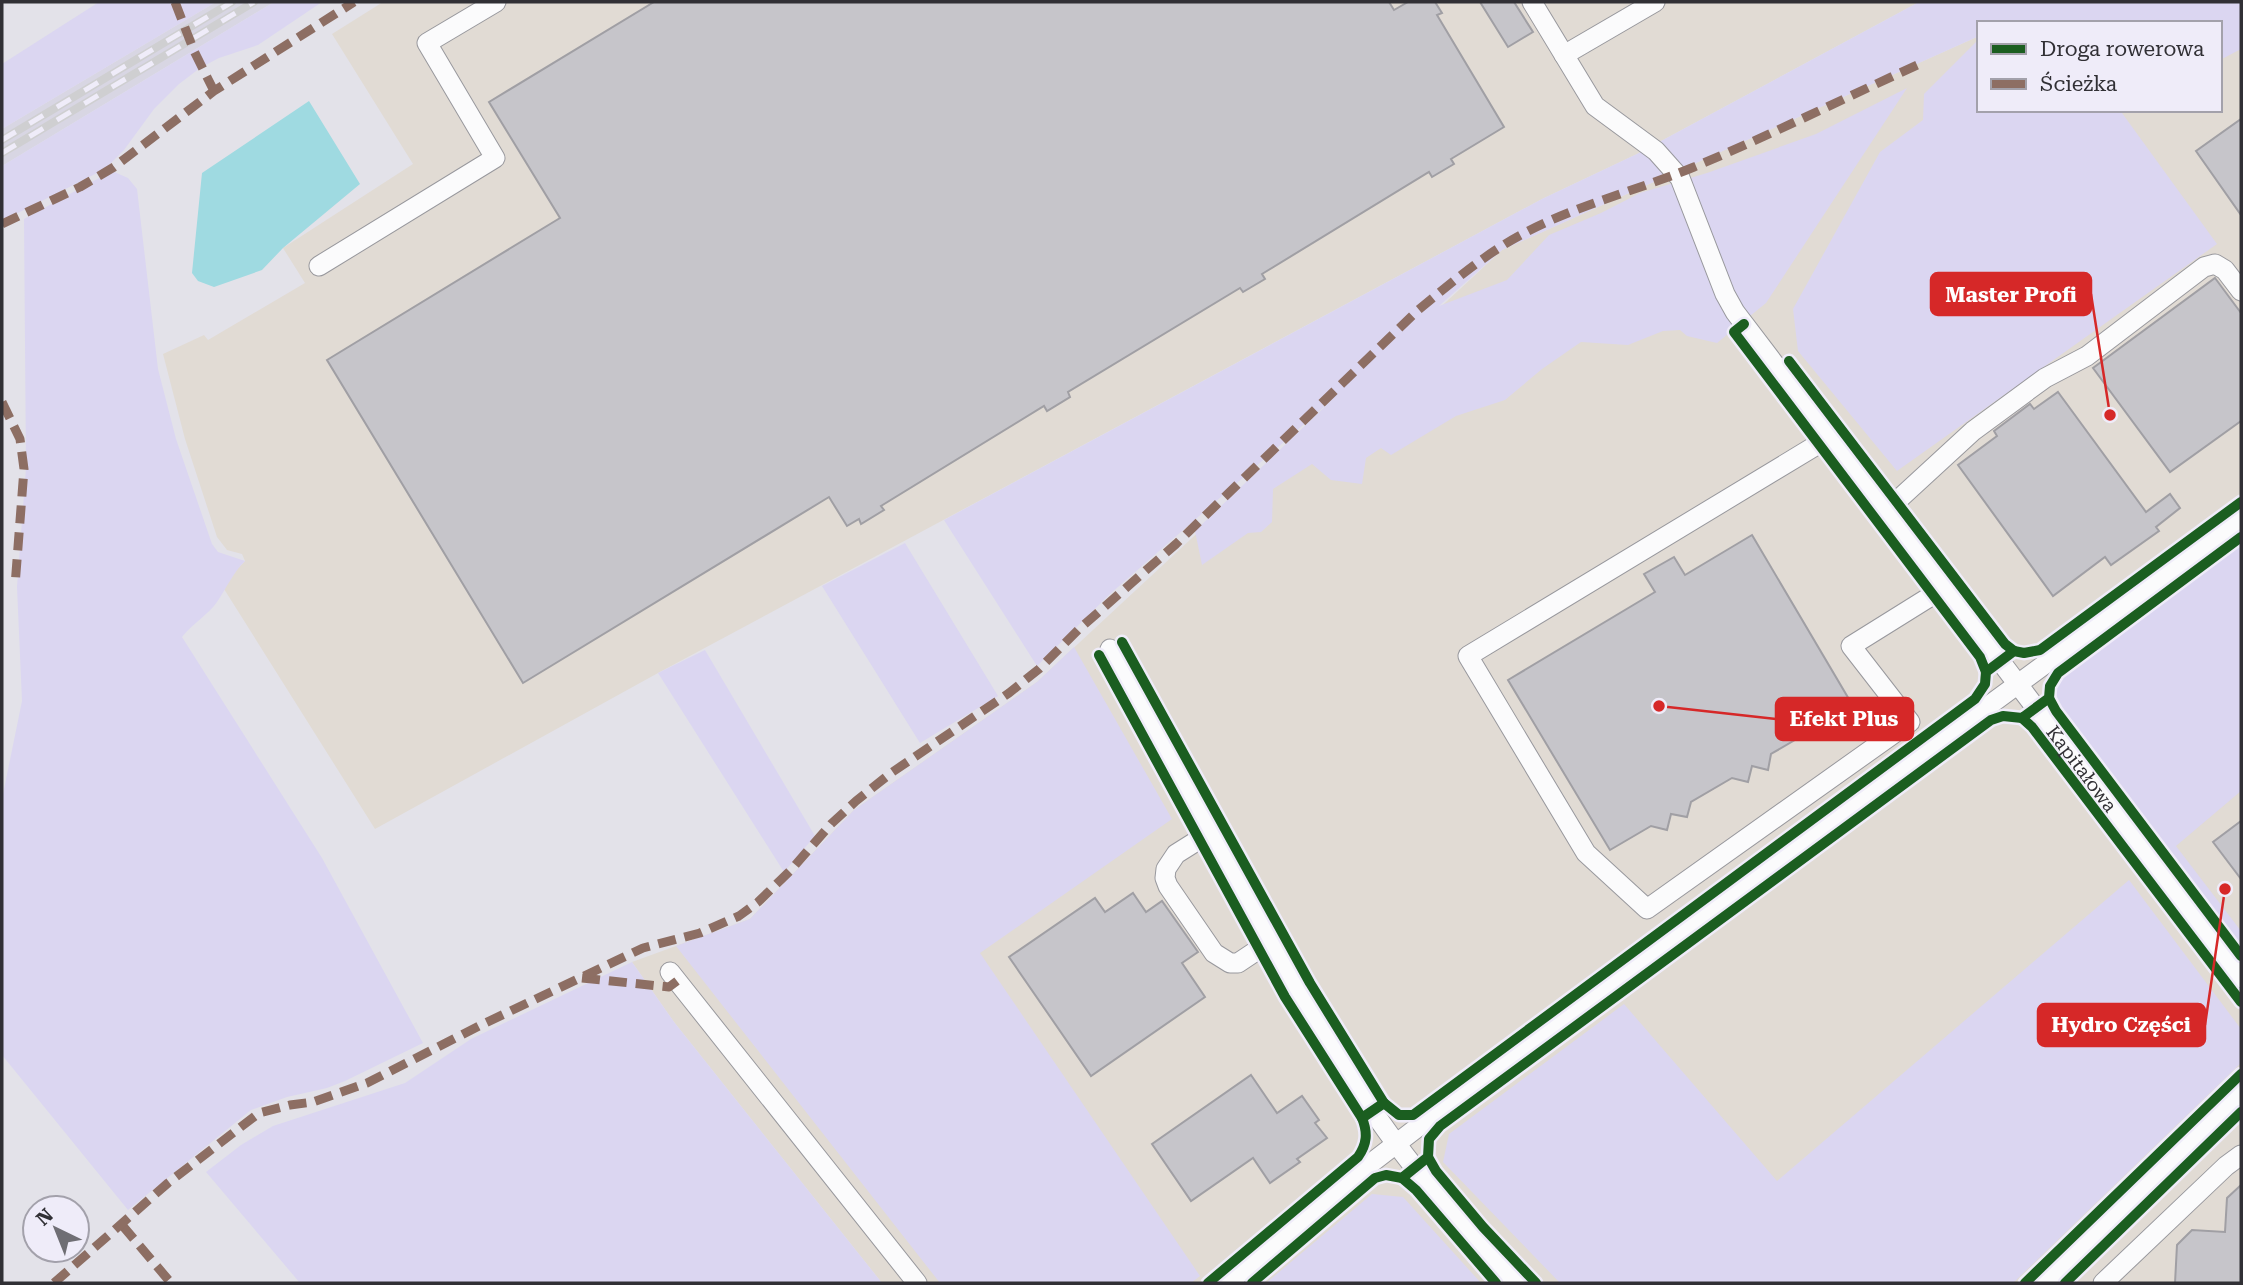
<svg xmlns="http://www.w3.org/2000/svg" width="2243" height="1285" viewBox="0 0 2243 1285" font-family="'Roboto Serif',serif">
	<style>
		.built { fill: #d8d6e3 }
		.industrial { fill: #e1dbd4 }
		.green { fill: #dbd6f1 }
		.water { fill: #9fdae1 }
		.building { fill: #c6c5ca; stroke: #a09fa4; stroke-width: 2 }
		.lines { fill: none; stroke-linecap: round; stroke-linejoin: round }
		.minor-casing { stroke: #98989d; stroke-width: 21 }
		.minor { stroke: #fbfbfc; stroke-width: 19 }
		.rail-casing { stroke: #cfcfd1; stroke-width: 8 }
		.rail { stroke: #efecf9; stroke-width: 5; stroke-dasharray: 16; stroke-linecap: butt }
		.quiet { stroke: #8d6e63; stroke-width: 9; stroke-dasharray: 18 9; stroke-linecap: butt }
		.cycleway-casing { stroke: #efecf9; stroke-width: 15 }
		.cycleway { stroke: #1b5e20; stroke-width: 10 }
		.labels { text-anchor: middle; dominant-baseline: central; stroke-width: 7; stroke-linejoin: round; paint-order: stroke }
		.street-label { font-size: 19px; fill: #313035; stroke: #efecf9 }
		.leader { fill: none; stroke: #d62828; stroke-width: 2.5 }
		.callout-dot { fill: #d62828; stroke: #efecf9; stroke-width: 2.5 }
		.callout { fill: #d62828; stroke: #d62828; stroke-width: 2.5 }
		.callout-label { font-size: 21px; text-anchor: middle; font-weight: bold; fill: #fff }
	</style>
	<rect width="100%" height="100%" fill="#e3e2e9"/>
	<polygon class="built" points="216,2 274,2 2,166 2,129"/>
	<g class="industrial">
		<polygon points="383,2 1919,2 1637,154 1542,199 658,673 375,829 224,589 233,573 245,561 242,554 227,550 217,537 185,439 163,354 204,335 208,340 305,283 283,248 413,164 332,34"/>
		<polygon points="1966,2 2241,2 2241,1283 882,1283 674,1022 632,962 750,919 854,810 1037,682 1502,250 1979,36 1979,110 2220,110 2220,23 1979,23"/>
	</g>
	<g class="green">
		<polygon points="99,2 216,2 2,129 2,64"/>
		<polygon points="274,2 322,2 258,45 219,58 200,68 179,84 154,109 124,150 105,169 2,221 2,166"/>
		<polygon points="1919,2 2241,2 2241,49 2220,60 2220,23 1979,23 1979,36 1502,250 1439,306 1507,280 1549,235 1601,213 1640,193 1707,173 1816,134 1907,88 1766,303 1717,343 1687,336 1680,330 1663,331 1628,345 1581,342 1542,369 1505,400 1456,416 1391,455 1381,448 1366,458 1362,484 1331,480 1312,464 1273,489 1272,522 1261,532 1248,533 1202,565 1195,531 1334,398 1110,594 1037,666 944,520 1542,199 1637,154"/>
		<polygon points="1979,39 1979,110 2125,110 2122,113 2217,244 1897,471 1798,351 1793,309 1880,152 1923,120 1924,94"/>
		<path d="M112,171L128,178L137,189L158,369L176,439L212,544L218,552L245,561C233,573 227,587 217,602C208,615 193,623 182,637L322,858L423,1043L345,1081L327,1088L287,1097L251,1110L128,1210L2,1055V799L22,701L17,587L26,468L24,219Z"/>
		<polygon points="905,543 998,696 920,743 822,586"/>
		<polygon points="2241,544 2241,791 2176,846 2241,931 2241,945 2238,946 2054,698 2058,682"/>
		<polygon points="1074,647 1172,819 980,953 1200,1276 1191,1283 940,1283 676,946 750,919 854,810 1037,682"/>
		<polygon points="705,650 815,836 784,872 658,673"/>
		<polygon points="2129,880 2241,1029 2241,1063 2013,1283 1560,1283 1443,1162 1449,1134 1624,1004 1777,1181"/>
		<polygon points="632,962 674,1022 882,1283 300,1283 206,1172 241,1145 273,1126 405,1083 471,1039"/>
		<polygon points="1372,1194 1403,1197 1481,1283 1266,1283"/>
	</g>
	<polygon class="water" points="309,101 360,184 283,248 262,270 214,287 198,281 192,273 202,173"/>
	<g class="building">
		<polygon points="654,2 1389,2 1394,10 1408,2 1435,2 1442,13 1437,15 1504,127 1451,159 1454,164 1432,177 1429,172 1262,274 1265,279 1243,292 1240,288 1068,392 1070,397 1047,411 1044,406 881,506 884,510 861,524 859,519 847,526 829,497 523,683 327,360 560,218 489,102"/>
		<polygon points="1480,2 1514,2 1533,32 1508,47"/>
		<polygon points="2241,119 2241,215 2196,151"/>
		<polygon points="2215,278 2241,313 2241,421 2170,472 2093,368"/>
		<polygon points="2058,392 2146,512 2170,494 2180,508 2156,527 2159,531 2111,565 2105,557 2053,596 1958,465 1997,436 1994,431 2030,404 2034,409"/>
		<polygon points="1752,535 1853,706 1771,754 1768,770 1752,766 1748,782 1732,778 1691,802 1687,817 1671,814 1667,830 1651,826 1610,850 1508,680 1655,592 1644,574 1674,557 1685,575"/>
		<polygon points="2241,821 2241,879 2213,842"/>
		<polygon points="1133,893 1146,912 1162,901 1198,952 1182,963 1205,997 1091,1076 1009,957 1095,898 1105,912"/>
		<polygon points="1251,1075 1277,1113 1302,1096 1319,1120 1315,1123 1327,1138 1297,1159 1300,1162 1270,1183 1253,1158 1191,1201 1152,1144"/>
		<polygon points="2241,1185 2241,1283 2175,1283 2177,1245 2192,1230 2225,1232 2227,1198"/>
	</g>
	<g class="lines">
		<defs>
			<g id="minor">
				<path id="s1" d="M1532,2L1595,106L1656,151L1680,178L1725,294L1735,312L2241,978"/>
				<polyline points="1564,55 1655,2"/>
				<polyline points="319,266 495,158 427,43 496,2"/>
				<polyline points="1830,437 1468,656 1586,853 1647,909 1910,722 1851,646 1944,588"/>
				<polyline points="1886,511 1973,431 2045,378 2087,356 2204,267 2215,264 2225,270 2241,291"/>
				<path d="M1110,649C1152,724 1194,800 1235,876C1279,956 1322,1038 1374,1113C1416,1173 1465,1231 1516,1283"/>
				<polyline points="1211,832 1176,854 1166,869 1165,878 1168,886 1214,953 1230,963 1238,963 1271,941"/>
				<polyline points="670,972 917,1283"/>
				<polyline points="1228,1283 1366,1167 1470,1087 2241,520"/>
				<polyline points="2045,1283 2241,1093"/>
				<polyline points="2103,1283 2226,1166 2241,1155"/>
			</g>
		</defs>
		<use href="#minor" class="minor-casing"/>
		<use href="#minor" class="minor"/>
		<defs>
			<g id="rail">
				<polyline points="2,140 232,2"/>
				<polyline points="2,153 254,2"/>
			</g>
		</defs>
		<use href="#rail" class="rail-casing"/>
		<use href="#rail" class="rail"/>
		<g class="quiet">
			<polyline points="175,2 194,51 214,91"/>
			<polyline points="2,224 80,187 114,167 214,91 354,2"/>
			<polyline points="2,402 20,439 24,469 15,586"/>
			<polyline points="582,978 669,987 677,981"/>
			<polyline points="122,1225 171,1283"/>
			<path d="M54,1283L168,1183L259,1113L290,1105L313,1102L367,1083L479,1026L643,948L700,933L739,916L758,902L790,871L831,824L856,801L891,773L1009,693L1039,669L1078,630L1176,544L1417,311C1445,288 1472,265 1502,246C1560,209 1631,193 1694,167C1771,135 1846,97 1922,63"/>
		</g>
		<defs>
			<g id="cycleway">
				<polyline points="1744,324 1734,332 1980,657 1986,672"/>
				<polyline points="1789,361 2005,644 2014,651"/>
				<polyline points="1122,642 1310,983 1384,1103"/>
				<polyline points="1099,655 1285,997 1362,1118"/>
				<polyline points="2049,698 2056,711 2241,956"/>
				<polyline points="2022,718 2032,727 2241,1002"/>
				<polyline points="1428,1157 1436,1171 1483,1227 1536,1283"/>
				<polyline points="1402,1178 1416,1190 1496,1283"/>
				<path d="M1208,1283L1358,1157C1367,1144 1368,1133 1362,1118L1384,1103L1399,1115H1413L1975,699L1985,684L1986,672L2014,651L2024,653L2040,650L2241,502"/>
				<polyline points="1252,1283 1375,1178 1386,1175 1402,1178 1428,1157 1429,1139 1440,1126 1991,720 2003,716 2022,718 2049,698 2050,686 2058,673 2241,537"/>
				<polyline points="2025,1283 2241,1074"/>
				<polyline points="2065,1283 2241,1112"/>
			</g>
		</defs>
		<use href="#cycleway" class="cycleway-casing"/>
		<use href="#cycleway" class="cycleway"/>
	</g>
	<g class="labels">
		<g class="street-label">
			<text stroke="none"><textPath href="#s1" startOffset="952">Kapitałowa</textPath></text>
		</g>
	</g>
	<path class="leader" d="M2110 415L2091 294M1659 706L1776 719M2225 889L2205 1025"/>
	<g class="callout-dot">
		<circle cx="2110" cy="415" r="7"/>
		<circle cx="1659" cy="706" r="7"/>
		<circle cx="2225" cy="889" r="7"/>
	</g>
	<g class="callout">
		<rect x="1931" y="273" width="160" height="42" rx="7"/>
		<rect x="1776" y="698" width="137" height="42" rx="7"/>
		<rect x="2038" y="1004" width="167" height="42" rx="7"/>
	</g>
	<g class="callout-label">
		<text x="2011" y="302">Master Profi</text>
		<text x="1844" y="726">Efekt Plus</text>
		<text x="2121" y="1032">Hydro Części</text>
	</g>
	<rect width="2243" height="1285" fill="none" stroke="#313035" stroke-width="7"/>
	<rect x="1977" y="21" width="245" height="91" fill="#efecf9" stroke="#a3a1ab" stroke-width="2"/>
	<rect x="1991" y="44" width="35" height="10" fill="#1b5e20" stroke="#a3a1ab" stroke-width="2"/>
	<text x="2040" y="56" font-size="21" fill="#313035">Droga rowerowa</text>
	<rect x="1991" y="79" width="35" height="10" fill="#8d6e63" stroke="#a3a1ab" stroke-width="2"/>
	<text x="2040" y="91" font-size="21" fill="#313035">Ścieżka</text>
	<g transform="translate(56 1229) rotate(317)"><circle r="33" fill="#efecf9" stroke="#a3a1ab" stroke-width="2"/>
	<path d="M0-5L12 26L0 18L-12 26Z" fill="#6f6e74"/>
	<text y="-10" font-size="19" font-weight="bold" text-anchor="middle" fill="#313035">N</text>
	</g>
</svg>
